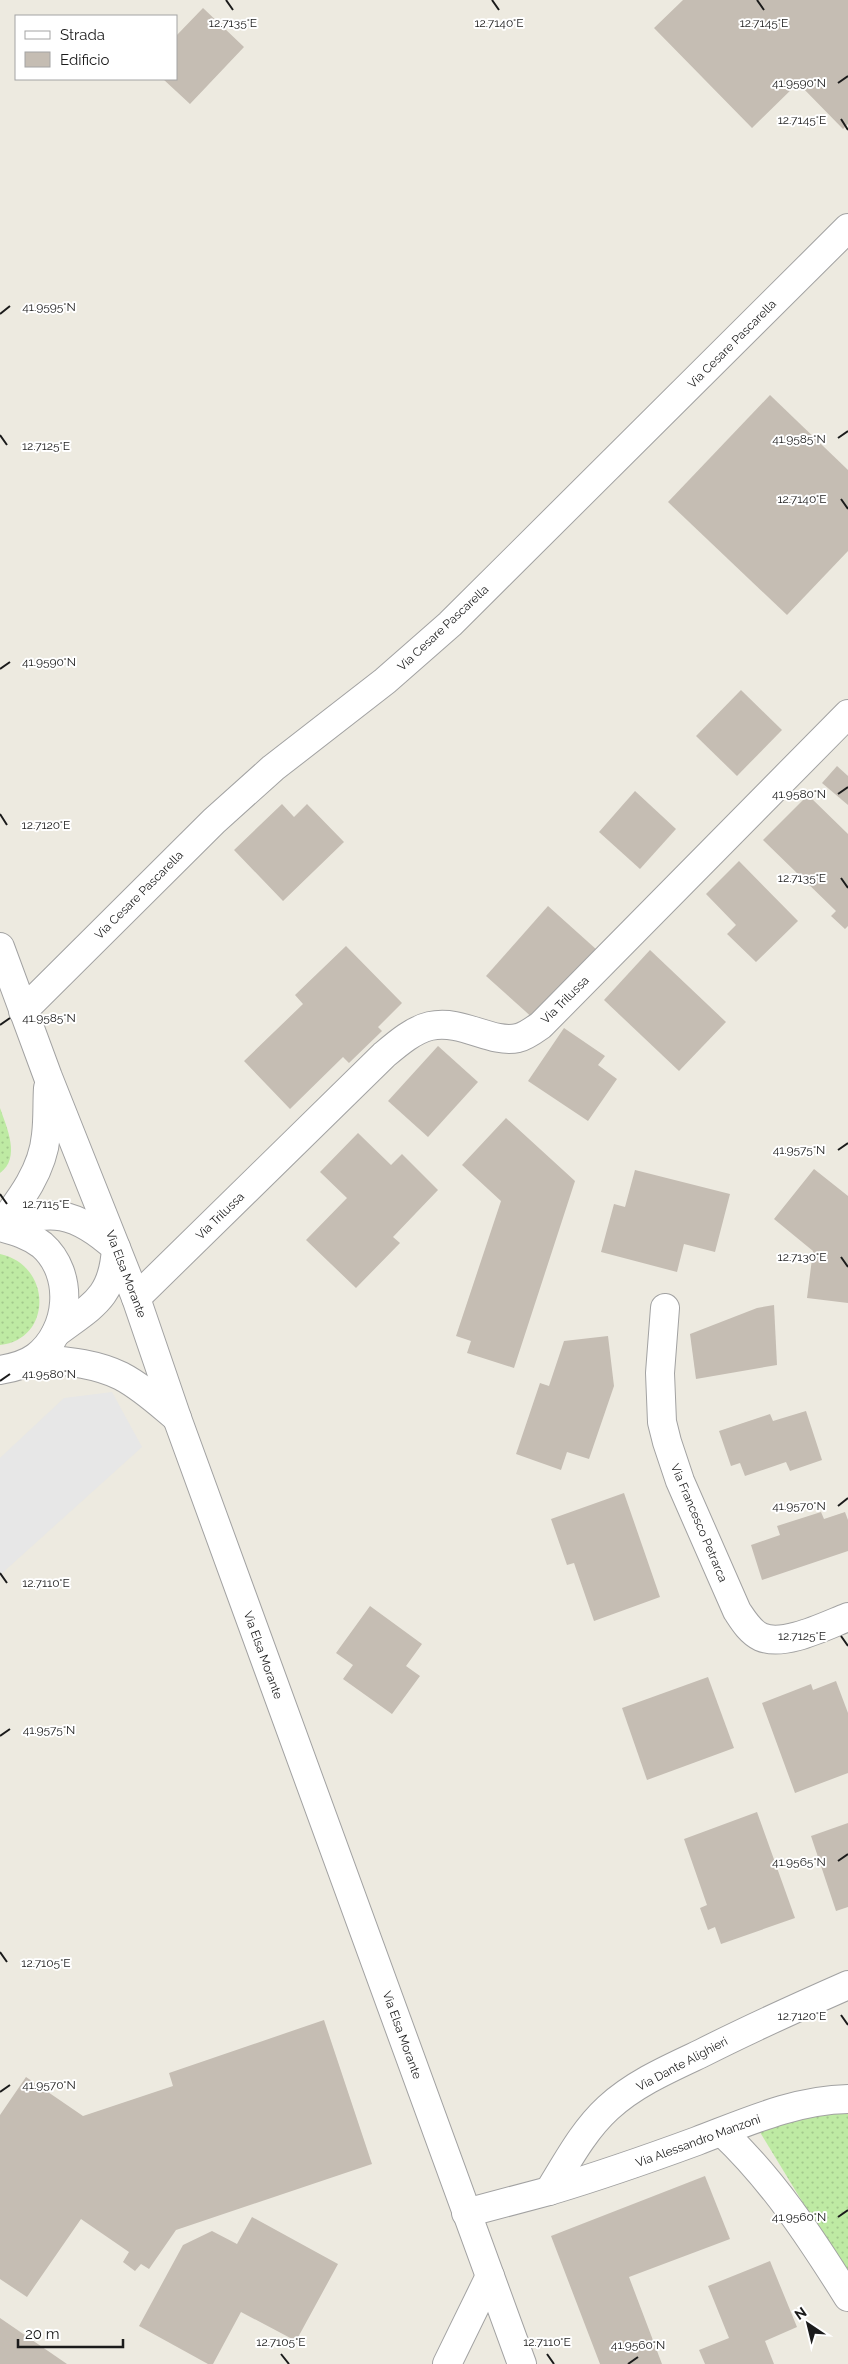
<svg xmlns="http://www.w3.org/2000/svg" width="848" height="2364" viewBox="0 0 848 2364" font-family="Raleway,sans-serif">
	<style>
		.grass { fill: url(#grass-dots) }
		.parking { fill: #e7e7e7 }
		.building { fill: #c5bdb3 }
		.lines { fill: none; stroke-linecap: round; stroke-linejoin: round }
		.minor-casing { stroke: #a2a2a2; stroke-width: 30 }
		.minor { stroke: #fff; stroke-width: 28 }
		.ticks { fill: none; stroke: #1b1b1b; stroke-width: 2 }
		.labels { text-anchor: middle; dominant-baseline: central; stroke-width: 4; stroke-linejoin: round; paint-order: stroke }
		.street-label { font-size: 12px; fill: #1b1b1b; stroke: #fff }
		.ticks-label { font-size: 12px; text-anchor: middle; fill: #1b1b1b; stroke: #fff; stroke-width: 4; stroke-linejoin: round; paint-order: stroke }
	</style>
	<defs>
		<pattern id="grass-dots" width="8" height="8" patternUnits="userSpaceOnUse" patternTransform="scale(1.25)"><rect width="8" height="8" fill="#beeaa3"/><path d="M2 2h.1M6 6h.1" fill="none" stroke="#a3c88c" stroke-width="1.8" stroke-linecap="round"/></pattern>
	</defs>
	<rect width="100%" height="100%" fill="#edeae0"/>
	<g class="grass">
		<path d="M0,1108C7,1128 21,1158 0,1173Z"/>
		<path d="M0,1254C52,1265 53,1339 0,1345Z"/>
		<polygon points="848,2111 848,2277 758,2129 790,2118"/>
	</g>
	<polygon class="parking" points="112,1392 142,1447 0,1575 0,1458 64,1398"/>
	<g class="building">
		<polygon points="683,0 848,0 848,124 843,129 798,83 752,128 654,28"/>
		<polygon points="203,8 244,47 190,104 163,79 176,79 176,36"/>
		<polygon points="770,395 848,470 848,551 787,615 668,502"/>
		<polygon points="741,690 782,730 737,776 696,736"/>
		<polygon points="837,766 848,776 848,805 822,783"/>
		<polygon points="635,791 676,829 640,869 599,832"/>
		<polygon points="808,795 848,834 848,926 845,929 831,916 836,911 763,840"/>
		<polygon points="282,804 294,817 307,804 344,842 283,901 234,850"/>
		<polygon points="739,861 798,921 756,962 727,934 736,925 706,894"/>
		<polygon points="548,906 597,950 535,1020 486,976"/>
		<polygon points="346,946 402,1003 378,1027 382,1031 349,1063 343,1057 290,1109 244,1061 303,1004 295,995"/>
		<polygon points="650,950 726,1022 679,1071 604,1000"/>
		<polygon points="564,1028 605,1056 598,1065 617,1079 588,1121 528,1081"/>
		<polygon points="438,1046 478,1082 428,1137 388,1101"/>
		<polygon points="506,1118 575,1181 514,1368 467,1353 471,1341 456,1336 501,1201 462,1165"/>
		<polygon points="358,1133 391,1165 402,1154 438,1190 393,1237 400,1243 356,1288 306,1240 347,1198 320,1172"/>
		<polygon points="814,1169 848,1196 848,1303 807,1298 813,1251 774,1219"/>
		<polygon points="635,1170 730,1194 715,1252 684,1244 677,1272 601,1252 614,1204 625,1207"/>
		<polygon points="774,1305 777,1365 696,1379 690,1334 757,1308"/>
		<polygon points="608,1336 614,1386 589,1459 567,1452 561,1470 516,1454 540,1383 549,1386 564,1341"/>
		<polygon points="806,1411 822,1460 790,1471 786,1462 745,1476 740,1463 731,1466 719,1431 770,1414 773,1421"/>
		<polygon points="624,1493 660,1597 594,1621 574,1563 567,1565 551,1519"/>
		<polygon points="821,1512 824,1519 845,1512 848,1520 848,1551 762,1580 751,1545 780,1535 777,1526"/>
		<polygon points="370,1606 422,1644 406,1666 420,1676 392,1714 343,1679 353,1665 336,1653"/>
		<polygon points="708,1677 734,1748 647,1780 622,1708"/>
		<polygon points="836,1681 848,1713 848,1773 795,1793 762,1703 811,1684 813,1690"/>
		<polygon points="757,1812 795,1918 721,1944 715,1927 708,1930 700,1908 707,1905 684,1839"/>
		<polygon points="848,1823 848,1907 836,1911 811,1836"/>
		<polygon points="324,2020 372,2164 176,2230 149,2269 141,2264 135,2271 123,2262 129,2252 81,2219 27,2297 0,2279 0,2115 26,2077 83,2116 173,2086 169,2073"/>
		<polygon points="705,2176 730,2239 629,2277 662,2364 600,2364 551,2236"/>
		<polygon points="252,2217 338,2264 296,2341 241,2312 213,2364 208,2364 139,2326 183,2245 212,2231 237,2244"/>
		<polygon points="770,2261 797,2327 765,2341 774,2364 705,2364 699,2350 729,2338 708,2286"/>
		<polygon points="0,2318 67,2364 0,2364"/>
	</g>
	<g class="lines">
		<defs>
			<g id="minor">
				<polyline points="0,947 48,1077 136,1298 177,1418 522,2364"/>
				<polyline points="23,1011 214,821 273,768 385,681 450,624 848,228"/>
				<path d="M0,1226C51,1208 75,1211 116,1248C113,1298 93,1305 56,1333"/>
				<path d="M0,1226C21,1199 43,1170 46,1135C48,1119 47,1104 48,1088"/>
				<path d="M0,1227C15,1231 29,1235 42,1245C75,1274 70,1331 36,1357C25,1365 12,1368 0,1370"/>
				<path d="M136,1298L384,1055C397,1044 413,1030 430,1026C463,1019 490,1044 518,1038C526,1036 534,1030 541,1025L848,714"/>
				<path d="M665,1308L660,1373L662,1422L667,1442L680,1481L737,1611C743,1620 750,1632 761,1637C784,1647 825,1626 848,1617"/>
				<path d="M35,1358C64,1361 95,1363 121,1376C142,1387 159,1403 177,1418"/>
				<path d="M722,2132C773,2180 811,2238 848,2297"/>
				<path d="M549,2191C599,2176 648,2159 697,2141C747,2122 795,2100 848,2099"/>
				<path d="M466,2213L549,2191C567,2162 583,2131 608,2108C634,2084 668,2069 700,2054C749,2029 798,2007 848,1985"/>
				<polyline points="447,2364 490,2276"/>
			</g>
		</defs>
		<use href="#minor" class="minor-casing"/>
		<use href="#minor" class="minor"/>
	</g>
	<path class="ticks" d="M226,0L233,10M492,0L499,10M757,0L764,10M838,83L848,76M841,119L848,130M0,314L10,306M0,435L7,445M838,438L848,431M841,499L848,509M0,669L10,662M838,794L848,787M0,814L7,825M841,878L848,888M0,1025L10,1018M838,1150L848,1143M0,1194L7,1204M841,1257L848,1267M0,1381L10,1374M838,1506L848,1498M0,1573L7,1583M841,1636L848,1646M0,1736L10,1729M838,1861L848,1854M0,1952L7,1962M841,2015L848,2025M0,2092L10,2085M838,2217L848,2210M281,2354L289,2364M547,2354L554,2364M628,2364L638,2357"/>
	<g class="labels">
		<g class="street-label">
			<text transform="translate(732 344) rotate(-45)">Via Cesare Pascarella</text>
			<text transform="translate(443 628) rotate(-43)">Via Cesare Pascarella</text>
			<text transform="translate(139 895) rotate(-45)">Via Cesare Pascarella</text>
			<text transform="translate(565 1000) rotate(-45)">Via Trilussa</text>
			<text transform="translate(220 1216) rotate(-44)">Via Trilussa</text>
			<text transform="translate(126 1274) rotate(69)">Via Elsa Morante</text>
			<text transform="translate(699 1523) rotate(67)">Via Francesco Petrarca</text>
			<text transform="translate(263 1655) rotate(70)">Via Elsa Morante</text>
			<text transform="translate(402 2035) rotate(70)">Via Elsa Morante</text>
			<text transform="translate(682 2064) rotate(-28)">Via Dante Alighieri</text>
			<text transform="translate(698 2141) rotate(-20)">Via Alessandro Manzoni</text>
		</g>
	</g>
	<g class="ticks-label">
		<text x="233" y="27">12.7135°E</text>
		<text x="499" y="27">12.7140°E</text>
		<text x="764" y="27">12.7145°E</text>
		<text x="799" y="87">41.9590°N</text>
		<text x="802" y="124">12.7145°E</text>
		<text x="49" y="311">41.9595°N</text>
		<text x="799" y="443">41.9585°N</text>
		<text x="46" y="450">12.7125°E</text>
		<text x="802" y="503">12.7140°E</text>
		<text x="49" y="666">41.9590°N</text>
		<text x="799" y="798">41.9580°N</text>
		<text x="46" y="829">12.7120°E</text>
		<text x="802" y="882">12.7135°E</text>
		<text x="49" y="1022">41.9585°N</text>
		<text x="799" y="1154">41.9575°N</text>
		<text x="46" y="1208">12.7115°E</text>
		<text x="802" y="1261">12.7130°E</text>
		<text x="49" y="1378">41.9580°N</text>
		<text x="799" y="1510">41.9570°N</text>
		<text x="46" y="1587">12.7110°E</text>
		<text x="802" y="1640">12.7125°E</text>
		<text x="49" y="1734">41.9575°N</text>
		<text x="799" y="1866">41.9565°N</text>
		<text x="46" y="1967">12.7105°E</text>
		<text x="802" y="2020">12.7120°E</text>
		<text x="49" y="2089">41.9570°N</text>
		<text x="799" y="2221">41.9560°N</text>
		<text x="281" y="2346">12.7105°E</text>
		<text x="547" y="2346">12.7110°E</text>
		<text x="638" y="2349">41.9560°N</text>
	</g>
	<rect x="15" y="15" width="162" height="65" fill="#ffffff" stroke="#a4a4a4"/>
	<rect x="25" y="31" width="25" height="8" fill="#ffffff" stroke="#a4a4a4"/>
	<text x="60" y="40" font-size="15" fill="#1b1b1b">Strada</text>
	<rect x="25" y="52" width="25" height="15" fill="#c5bdb3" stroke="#a4a4a4"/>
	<text x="60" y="65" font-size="15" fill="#1b1b1b">Edificio</text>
	<g transform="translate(808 2324) rotate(325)" stroke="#ffffff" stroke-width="4" paint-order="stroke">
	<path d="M0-4L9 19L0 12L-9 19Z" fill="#1b1b1b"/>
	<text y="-8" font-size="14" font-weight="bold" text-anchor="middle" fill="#1b1b1b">N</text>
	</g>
	<path d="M18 2339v8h105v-8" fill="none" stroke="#1b1b1b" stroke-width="2.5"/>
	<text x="25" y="2339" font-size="15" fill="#1b1b1b" stroke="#ffffff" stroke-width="4" paint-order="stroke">20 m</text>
</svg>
